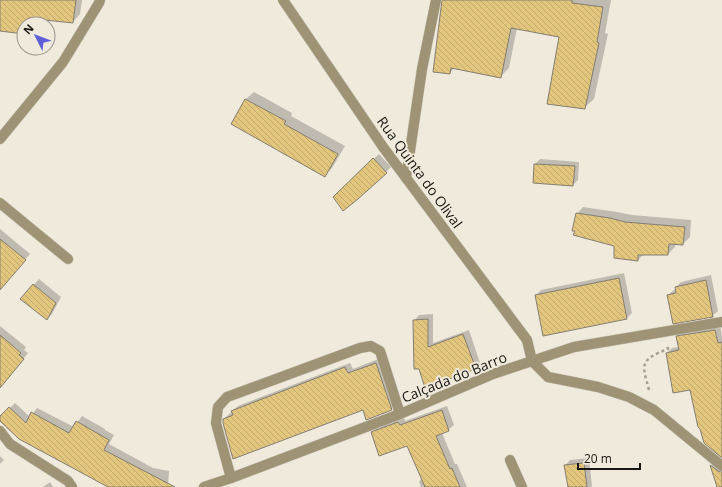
<svg xmlns="http://www.w3.org/2000/svg" width="722" height="487" viewBox="0 0 722 487" font-family="'Open Sans',sans-serif">
	<style>
		.shadow { fill: #0003 }
		.building { fill: url(#building-back-hatch); stroke: #837e72 }
		.lines { fill: none; stroke-linecap: round; stroke-linejoin: round }
		.minor-casing { stroke: #cdc8bc; stroke-width: 11 }
		.path { stroke: #a39f95; stroke-width: 2.5; stroke-dasharray: 3 3; stroke-linecap: butt }
		.minor { stroke: #9e9375; stroke-width: 10 }
		.labels { text-anchor: middle; dominant-baseline: central; stroke-width: 4; stroke-linejoin: round; paint-order: stroke }
		.street-label { font-size: 14px; fill: #181611; stroke: #efeadc }
	</style>
	<defs>
		<pattern id="building-back-hatch" width="6" height="6" patternUnits="userSpaceOnUse"><rect width="6" height="6" fill="#e3c67d"/><path d="M-1 5l2 2M0 0l6 6M5-1l2 2" fill="none" stroke="#c2a96b"/></pattern>
	</defs>
	<rect width="100%" height="100%" fill="#efeadc"/>
	<g class="shadow">
		<polygon points="0,0 82,0 80,14 73,22 42,18 41,24 24,24 24,32 0,30"/>
		<polygon points="443,0 611,0 605,33 608,34 594,99 584,108 560,36 517,28 509,68 500,77 455,67 450,73"/>
		<polygon points="254,92 292,113 291,116 345,146 332,168 325,175 232,124 246,99"/>
		<polygon points="379,154 391,167 386,172 334,197"/>
		<polygon points="540,159 579,162 578,180 573,185 535,164"/>
		<polygon points="583,207 617,212 632,215 691,220 690,237 683,244 675,243 675,247 668,254 644,254 638,260 615,257 615,245 577,214"/>
		<polygon points="0,229 30,254 13,274 0,273"/>
		<polygon points="624,273 632,313 627,318 536,295 541,290"/>
		<polygon points="711,275 718,311 712,316 668,295 674,290 676,289 676,287 681,282"/>
		<polygon points="39,279 61,297 52,314 47,319 22,299"/>
		<polygon points="433,314 433,343 469,330 480,363 475,368 426,387 414,321 419,315"/>
		<polygon points="720,325 722,336 722,457 690,389 667,353 672,348 679,347 677,337 682,332"/>
		<polygon points="0,326 26,347 24,350 28,353 11,374 0,374"/>
		<polygon points="381,358 397,404 391,409 364,408 224,419 229,414 233,412 232,411 238,406 350,363 353,369"/>
		<polygon points="15,403 30,417 37,408 74,427 82,416 105,429 105,430 114,435 109,444 153,468 169,471 168,487 112,487 0,420 0,418"/>
		<polygon points="447,406 454,425 448,430 442,433 455,464 457,464 467,487 421,487 419,482 422,478 407,445 372,432 377,427 404,417 405,421"/>
		<polygon points="0,456 4,460 0,464"/>
		<polygon points="589,458 592,487 569,487 565,466 570,460"/>
		<polygon points="716,460 722,465 722,487 718,487 711,465"/>
		<polygon points="50,482 53,487 43,487"/>
	</g>
	<g class="building">
		<polygon points="0,0 76,0 73,23 35,19 35,24 24,24 24,34 0,31"/>
		<polygon points="442,0 572,0 572,3 603,7 597,42 599,43 585,109 547,104 559,37 511,28 501,78 451,68 450,74 433,72"/>
		<polygon points="245,99 286,121 284,124 338,154 325,177 231,124"/>
		<polygon points="373,158 387,173 358,199 343,211 333,197"/>
		<polygon points="534,164 575,166 573,186 533,183"/>
		<polygon points="576,213 610,218 625,222 685,227 683,245 669,244 668,255 638,255 638,261 614,258 614,246 573,235 575,231 572,231"/>
		<polygon points="0,239 26,260 0,290"/>
		<polygon points="619,278 627,319 543,336 535,295"/>
		<polygon points="706,280 713,317 673,324 667,295 676,293 675,287"/>
		<polygon points="33,284 56,303 47,320 20,299"/>
		<polygon points="428,319 428,347 463,334 476,369 425,388 419,369 414,369 413,320"/>
		<polygon points="715,330 718,343 722,342 722,458 704,443 700,429 698,427 690,390 673,393 666,353 679,350 676,336"/>
		<polygon points="0,335 21,353 19,355 24,359 0,388"/>
		<polygon points="376,363 392,410 366,420 363,410 233,459 223,423 223,419 233,415 231,411 345,367 348,373"/>
		<polygon points="9,407 26,423 31,412 69,433 76,421 109,440 104,450 175,487 108,487 19,439 0,421 0,416"/>
		<polygon points="442,410 449,431 436,436 450,469 452,468 460,487 425,487 407,446 379,456 371,432 398,422 400,425"/>
		<polygon points="584,463 587,487 568,487 564,465"/>
		<polygon points="710,465 718,471 722,472 722,487 717,487"/>
	</g>
	<g class="lines">
		<defs>
			<g id="minor">
				<polyline points="283,0 383,147 527,340 532,361 548,377 598,387 629,397 654,410 722,466"/>
				<polyline points="0,139 63,62 99,3 100,0"/>
				<polyline points="406,178 422,69 436,0"/>
				<polyline points="0,203 68,259"/>
				<polyline points="0,431 10,444 68,481 72,487"/>
				<polyline points="510,460 522,487"/>
				<polyline points="231,478 216,423 218,407 227,397 360,348 371,346 380,351 400,414"/>
				<polyline points="204,487 231,478 400,414 493,374 574,347 722,322"/>
			</g>
		</defs>
		<use href="#minor" class="minor-casing"/>
		<path class="path" d="M649,390C642,364 639,360 668,349L667,346"/>
		<use href="#minor" class="minor"/>
	</g>
	<g class="labels">
		<g class="street-label">
			<text transform="translate(420 172) rotate(54)">Rua Quinta do Olival</text>
			<text transform="translate(454 377) rotate(-22)">Calçada do Barro</text>
		</g>
	</g>
	<g transform="translate(36 36) rotate(312)"><circle r="19" fill="#efeadc" stroke="#99958b"/>
	<path d="M0-3L7 15L0 10L-7 15Z" fill="#5e5fd7"/>
	<text y="-6" font-size="11" font-weight="bold" text-anchor="middle" fill="#181611">N</text>
	</g>
	<path d="M578 463v6h62v-6" fill="none" stroke="#181611" stroke-width="2"/>
	<text x="584" y="463" font-size="12" fill="#181611" stroke="#efeadc" stroke-width="3" paint-order="stroke">20 m</text>
</svg>
